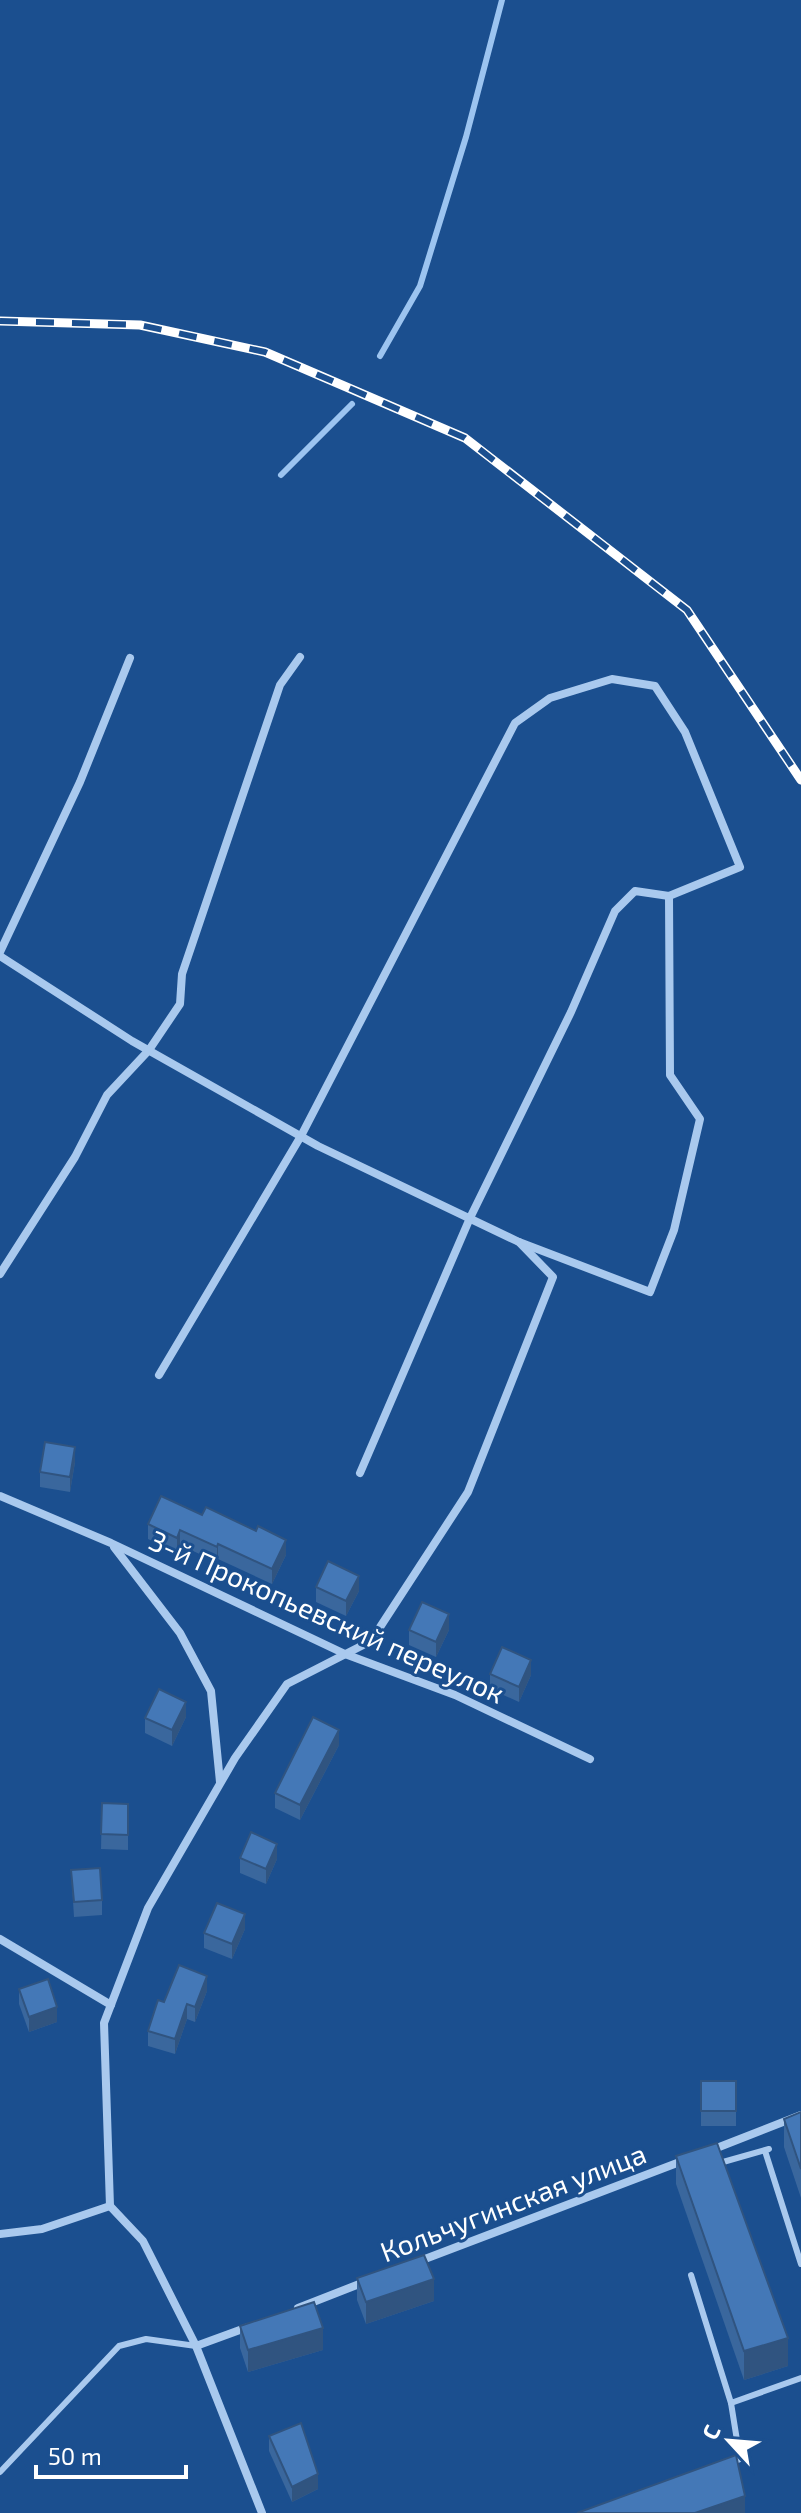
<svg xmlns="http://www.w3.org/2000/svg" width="801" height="2513" viewBox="0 0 801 2513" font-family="'Exo 2',sans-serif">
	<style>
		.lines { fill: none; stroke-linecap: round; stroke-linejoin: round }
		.stream { stroke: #9cc4f0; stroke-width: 6 }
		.service { stroke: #a9c9ee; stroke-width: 6 }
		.minor { stroke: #a9c9ee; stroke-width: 8 }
		.rail-casing { stroke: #fff; stroke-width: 9 }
		.rail { stroke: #1b4f8f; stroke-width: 6; stroke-dasharray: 18; stroke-linecap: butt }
		.wall { fill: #3a679d }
		.shaded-wall { fill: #305480 }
		.building { fill: #4478b7; stroke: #305480; stroke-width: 2 }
		.labels { text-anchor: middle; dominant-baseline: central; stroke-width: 6; stroke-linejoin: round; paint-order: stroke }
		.street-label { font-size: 28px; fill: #fff; stroke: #1b4f8f }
	</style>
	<rect width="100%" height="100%" fill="#1b4f8f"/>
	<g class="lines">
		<g class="stream">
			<polyline points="380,356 420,286 466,137 502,0"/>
			<polyline points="281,475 352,404"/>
		</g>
		<g class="service">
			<polyline points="765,2151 801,2264"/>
			<polyline points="716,2164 769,2149"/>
			<polyline points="691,2275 731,2403 801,2378"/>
			<polyline points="731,2403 740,2459 733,2462"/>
			<polyline points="0,2472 119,2346 146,2339 196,2346"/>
		</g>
		<g class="minor">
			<polyline points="0,952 80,782 130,658"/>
			<polyline points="0,956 132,1041 318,1146 519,1242 553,1277 468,1492 371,1641 287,1684 235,1758 148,1908 104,2023 110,2206"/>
			<polyline points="0,1274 75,1157 107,1095 149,1050 180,1004 182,974 280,685 300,657"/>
			<polyline points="159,1375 301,1136 515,723 550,698 612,679 655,686 685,732 740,867 669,896 670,1075 700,1119 674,1230 650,1292 519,1242"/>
			<polyline points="360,1473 470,1218 571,1012 615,911 635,891 669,896"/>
			<polyline points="0,1496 111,1543 345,1654 455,1695 590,1759"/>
			<polyline points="114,1547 180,1633 211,1691 220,1782"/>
			<polyline points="0,1939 111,2005"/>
			<polyline points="709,2151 801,2115"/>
			<polyline points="110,2206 143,2241 196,2346 262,2513"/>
			<polyline points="0,2234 42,2229 110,2206"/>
			<polyline points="417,2262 685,2160"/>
			<polyline points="298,2308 367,2281"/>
			<polyline points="196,2346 248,2327"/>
		</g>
		<defs>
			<polyline id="rail" points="0,321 140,325 265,352 465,438 687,610 801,780"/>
		</defs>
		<use href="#rail" class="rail-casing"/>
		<use href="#rail" class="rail"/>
	</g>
	<g class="wall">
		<polygon points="75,1462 70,1492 40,1487 40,1472"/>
		<polygon points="161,1496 286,1555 272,1584 218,1559 217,1562 180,1545 177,1553 148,1539 148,1524"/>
		<polygon points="316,1587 359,1591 346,1616 316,1602"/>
		<polygon points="409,1630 449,1630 436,1657 409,1645"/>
		<polygon points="490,1674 531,1675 519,1702 490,1689"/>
		<polygon points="186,1717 172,1746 145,1733 145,1718"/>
		<polygon points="339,1745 300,1820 275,1808 275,1793"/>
		<polygon points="102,1803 128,1804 128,1850 101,1849"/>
		<polygon points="240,1858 277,1859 266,1884 240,1873"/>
		<polygon points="71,1870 102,1900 102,1915 74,1917"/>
		<polygon points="245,1929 232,1959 204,1948 204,1933"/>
		<polygon points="19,1989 57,2022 29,2032 19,2004"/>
		<polygon points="207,1991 195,2022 187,2019 175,2054 148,2046 148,2031 164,2002"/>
		<rect x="701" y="2081" width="35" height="45"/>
		<polygon points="801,2112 801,2198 784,2147 784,2119"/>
		<polygon points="676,2156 788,2366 744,2380 676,2184"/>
		<polygon points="357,2278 434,2301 366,2324 357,2300"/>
		<polygon points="240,2326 323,2350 248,2372 240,2348"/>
		<polygon points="269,2436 318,2489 292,2502 269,2451"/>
	</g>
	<g class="shaded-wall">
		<polygon points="75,1447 75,1462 70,1492 70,1477"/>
		<polygon points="180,1530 180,1545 177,1553 177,1538"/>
		<polygon points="286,1540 286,1555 272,1584 272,1569"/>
		<polygon points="218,1544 218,1559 217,1562 217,1547"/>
		<polygon points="359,1576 359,1591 346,1616 346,1601"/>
		<polygon points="449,1614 449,1630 436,1657 436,1642"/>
		<polygon points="531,1660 531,1675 519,1702 519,1687"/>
		<polygon points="186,1702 186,1717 172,1746 172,1730"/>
		<polygon points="339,1730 339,1745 300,1820 300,1805"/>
		<polygon points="277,1844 277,1859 266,1884 266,1869"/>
		<polygon points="245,1914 245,1929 232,1959 232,1944"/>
		<polygon points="207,1976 207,1991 195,2022 195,2007"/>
		<polygon points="187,2004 187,2019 175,2054 175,2039"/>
		<polygon points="57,2007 57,2022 29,2032 29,2017"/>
		<polygon points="434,2279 434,2301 366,2324 366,2302"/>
		<polygon points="323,2328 323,2350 248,2372 248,2350"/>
		<polygon points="788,2338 788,2366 744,2380 744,2351"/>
		<polygon points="318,2474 318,2489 292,2502 292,2487"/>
		<polygon points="745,2496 745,2513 695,2513"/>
	</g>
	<g class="building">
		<polygon points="45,1442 75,1447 70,1477 40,1472"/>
		<polygon points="161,1496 202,1515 206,1507 256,1531 258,1526 286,1540 272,1569 218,1544 217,1547 180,1530 177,1538 148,1524"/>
		<polygon points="328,1561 359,1576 346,1601 316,1587"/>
		<polygon points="422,1602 449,1614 436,1642 409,1630"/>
		<polygon points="502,1647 531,1660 519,1687 490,1674"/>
		<polygon points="159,1689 186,1702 172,1730 145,1718"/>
		<polygon points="313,1717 339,1730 300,1805 275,1793"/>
		<polygon points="102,1803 128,1804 128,1835 101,1834"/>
		<polygon points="251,1832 277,1844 266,1869 240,1858"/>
		<polygon points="100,1868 102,1900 74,1902 71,1870"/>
		<polygon points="217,1903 245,1914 232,1944 204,1933"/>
		<polygon points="179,1965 207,1976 195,2007 187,2004 175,2039 148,2031 158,2000 164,2002"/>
		<polygon points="48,1979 57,2007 29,2017 19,1989"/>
		<rect x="701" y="2081" width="35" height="30"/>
		<polygon points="801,2112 801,2169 784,2119"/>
		<polygon points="717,2143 788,2338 744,2351 676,2156"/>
		<polygon points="424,2255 434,2279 366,2302 357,2278"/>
		<polygon points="314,2302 323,2328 248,2350 240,2326"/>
		<polygon points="301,2423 318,2474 292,2487 269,2436"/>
		<polygon points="736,2455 745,2496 695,2513 577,2513"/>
	</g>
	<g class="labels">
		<g class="street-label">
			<text transform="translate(327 1616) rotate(24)">3-й Прокопьевский переулок</text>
			<text transform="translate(513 2202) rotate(-21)">Кольчугинская улица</text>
		</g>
	</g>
	<g transform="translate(729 2441) rotate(296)" stroke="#1b4f8f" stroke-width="6" paint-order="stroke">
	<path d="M0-6L14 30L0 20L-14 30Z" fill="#ffffff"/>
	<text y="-12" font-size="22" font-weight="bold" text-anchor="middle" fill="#ffffff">С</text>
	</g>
	<path d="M36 2465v12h150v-12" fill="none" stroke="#ffffff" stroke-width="4"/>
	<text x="48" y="2465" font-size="24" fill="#ffffff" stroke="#1b4f8f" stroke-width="6" paint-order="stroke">50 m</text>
</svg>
